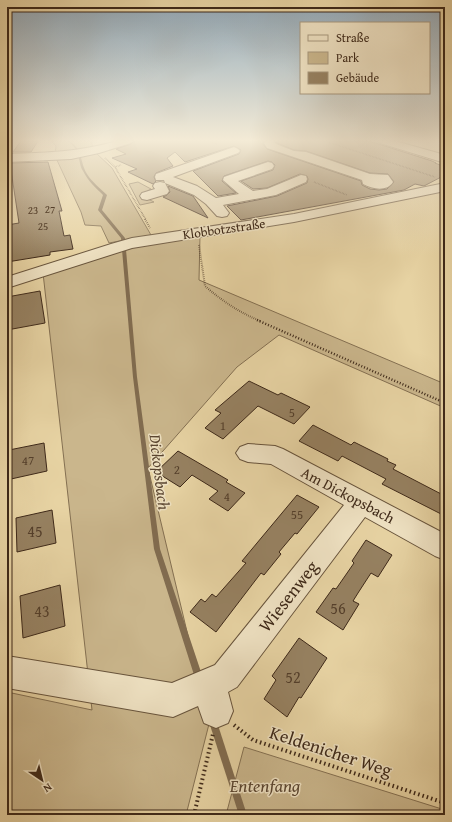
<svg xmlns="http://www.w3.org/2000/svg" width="452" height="822" viewBox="0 0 452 822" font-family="'Gentium Book Plus',serif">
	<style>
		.green { fill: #cab68c; stroke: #847052 }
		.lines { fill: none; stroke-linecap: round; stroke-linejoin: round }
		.stream { fill: #816c50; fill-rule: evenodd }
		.building { fill: #968161; stroke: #3e2919 }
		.minor-casing { stroke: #68543c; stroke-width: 2 }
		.path-far3 { stroke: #3e2919; stroke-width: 1.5; stroke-dasharray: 0.5 1; stroke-linecap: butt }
		.path-far2 { stroke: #3e2919; stroke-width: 2; stroke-dasharray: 0.5 1.5; stroke-linecap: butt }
		.path-far1 { stroke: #3e2919; stroke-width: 2.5; stroke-dasharray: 1 2; stroke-linecap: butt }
		.path { stroke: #3e2919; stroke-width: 4; stroke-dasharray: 1.5 3; stroke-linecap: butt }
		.minor { fill: #efe2c3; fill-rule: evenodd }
		.labels { text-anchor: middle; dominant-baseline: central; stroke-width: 3; stroke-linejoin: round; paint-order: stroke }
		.far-number-label { font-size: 11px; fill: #543f2b }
		.far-street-label { font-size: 13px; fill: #3e2919; stroke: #efe2c3 }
		.number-label { font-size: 13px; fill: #543f2b }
		.street-label { font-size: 15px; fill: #3e2919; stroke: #efe2c3 }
		.water-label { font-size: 16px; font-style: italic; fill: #5a4530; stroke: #efe2c3 }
		.near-number-label { font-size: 16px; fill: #543f2b }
		.near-street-label { font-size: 18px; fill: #3e2919; stroke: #efe2c3 }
		.near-park-label { font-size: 18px; font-style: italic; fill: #5a4530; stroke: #efe2c3 }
	</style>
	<rect width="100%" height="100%" fill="#e7d3a3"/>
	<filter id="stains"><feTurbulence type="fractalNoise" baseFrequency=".005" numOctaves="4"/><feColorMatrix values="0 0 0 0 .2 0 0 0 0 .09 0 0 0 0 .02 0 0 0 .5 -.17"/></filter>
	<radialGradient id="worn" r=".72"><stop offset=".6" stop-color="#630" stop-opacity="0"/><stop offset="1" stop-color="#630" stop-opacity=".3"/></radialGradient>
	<g class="green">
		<polygon points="51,141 91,141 93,148 55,154 56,146"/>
		<polygon points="96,153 112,168 151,235 109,243 101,226 85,225 81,212 56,158"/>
		<polygon points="138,182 151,189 140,195 154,202 140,205 129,184"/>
		<polygon points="200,236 199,280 445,384 445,408 279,335 237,367 148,468 209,724 186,815 7,815 7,692 92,710 43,273 113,250"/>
		<polygon points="244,747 445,810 445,815 226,815"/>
	</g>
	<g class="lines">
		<g class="stream">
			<path d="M68,141H70C84,152 79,160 87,174C92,182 100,188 107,195L102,210L125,238L137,377L160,549L203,678L202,681L199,682L196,681L195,678L154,549L133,377L121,238L98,210L103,195C96,188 88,181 83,171C79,165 80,157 76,150C74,146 71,144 68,141Z"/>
			<polygon points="213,718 216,719 217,722 247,815 239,815 209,722 210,719"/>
		</g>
	</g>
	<g class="building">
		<polygon points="21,141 38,141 31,152 13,152"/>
		<polygon points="134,141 264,141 263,144 267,149 361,181 362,185 370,189 379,190 387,189 394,182 388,174 370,173 306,151 294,150 277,143 276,141 369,141 432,161 436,163 435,163 445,167 445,175 424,186 415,184 404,190 241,220 227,206 277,196 307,183 308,179 307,176 300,174 267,188 253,189 241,181 273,170 275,165 272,162 268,161 224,176 222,181 236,193 218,196 193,171 239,154 241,150 234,146 185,162 175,152 167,158 173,166 156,173 154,177 156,181 153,184 128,172 137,169 112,158 126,154 116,149 131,144"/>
		<polygon points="48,162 62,211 59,211 64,236 70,235 73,249 50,252 50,255 7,262 7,225 19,223 10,163"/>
		<polygon points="168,186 193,196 208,218 163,197 167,195 170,192"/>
		<polygon points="40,291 45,323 7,330 7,297"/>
		<polygon points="249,381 278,395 281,393 310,407 294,424 258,406 223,439 205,428 221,413 215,410"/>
		<polygon points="313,425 351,445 354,442 388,459 387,461 396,465 393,469 445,496 445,516 382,484 386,479 342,456 338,461 299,441"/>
		<polygon points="44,443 47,471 11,479 9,450"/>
		<polygon points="178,451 228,480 226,482 245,493 228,511 209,499 218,491 192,475 180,487 156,472"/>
		<polygon points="297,495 319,507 297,534 295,533 279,552 281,554 264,575 261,573 216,632 190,612 201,599 205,602 212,594 216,597 246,563 242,561"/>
		<polygon points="52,510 56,543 17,552 16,518"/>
		<polygon points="366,540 392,555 378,577 371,573 358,593 353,601 359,604 343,630 316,612 333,588 336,589 354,563 352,561"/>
		<polygon points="60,585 65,626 23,638 20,596"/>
		<polygon points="299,638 327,658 301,698 299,697 287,717 264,699 276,680 272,676"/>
	</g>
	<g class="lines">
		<defs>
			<g id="minor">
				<path d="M117,141H133L131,143L99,153L71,159L7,162V154C46,153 79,152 117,141Z"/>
				<path d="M266,141H274L276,144L294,151L306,152L370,174L388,175L393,182C387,192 372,189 363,184L362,180L267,148L264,143Z"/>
				<polygon points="378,141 395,141 445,155 445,163 380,143"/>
				<polygon points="234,147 238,149 240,151 238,153 173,177 197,186 216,198 239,194 223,180 224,177 268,162 272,163 274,166 272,169 238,181 253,191 267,189 301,175 306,176 307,179 306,182 276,195 223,205 229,213 227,216 222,217 217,216 206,204 194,195 165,183 164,180 156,180 155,177 156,174"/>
				<polygon points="160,182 165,183 169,191 167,194 147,200 142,199 140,196 142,193 155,189 153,186 155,183"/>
				<polygon points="445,183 445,191 294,222 132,248 7,288 7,277 111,244 132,238 294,214"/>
				<polygon points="248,444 275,446 283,449 445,534 445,560 435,556 365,517 237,687 228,692 233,711 228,723 216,728 204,723 198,706 173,717 7,688 7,656 172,683 215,665 344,505 271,464 248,462 240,459 236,453 240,447"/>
			</g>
		</defs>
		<use href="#minor" class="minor-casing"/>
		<g class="path-far3">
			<polyline points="208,141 217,144"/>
			<polyline points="325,141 435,177"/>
			<polyline points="105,158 115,167 146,220"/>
			<polyline points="115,167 121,165"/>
			<polyline points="314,182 347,195"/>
		</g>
		<g class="path-far2">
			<polyline points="145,219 150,228"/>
			<path d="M199,245L205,286C222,301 239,312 260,321"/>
		</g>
		<polyline class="path-far1" points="257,320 445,403"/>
		<g class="path">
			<polyline points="234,725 253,740 445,803"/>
			<polyline points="194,815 213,734"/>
		</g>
		<use href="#minor" class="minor"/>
	</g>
	<linearGradient id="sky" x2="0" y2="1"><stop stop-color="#91a9ba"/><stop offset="0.55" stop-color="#f4ebd6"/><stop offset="1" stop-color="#f4ebd6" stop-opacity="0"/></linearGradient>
	<rect width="452" height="256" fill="url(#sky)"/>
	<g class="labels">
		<g class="far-number-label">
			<text x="50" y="209">27</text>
			<text x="33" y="210">23</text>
			<text x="43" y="226">25</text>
		</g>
		<g class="far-street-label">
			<text transform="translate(224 229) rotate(-8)">Klobbotzstraße</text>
		</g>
		<g class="number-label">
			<text x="292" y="412">5</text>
			<text x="223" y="425">1</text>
			<text x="28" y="460">47</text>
			<text x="177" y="469">2</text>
			<text x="227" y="496">4</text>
			<text x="297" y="514">55</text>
		</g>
		<g class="street-label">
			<text transform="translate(348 495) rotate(28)">Am Dickopsbach</text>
		</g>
		<g class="water-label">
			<text transform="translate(160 472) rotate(83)">Dickopsbach</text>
		</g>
		<g class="near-number-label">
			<text x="35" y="531">45</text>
			<text x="338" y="608">56</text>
			<text x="42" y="611">43</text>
			<text x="293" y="677">52</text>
		</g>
		<g class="near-street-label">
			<text transform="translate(288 596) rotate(-52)">Wiesenweg</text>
			<text transform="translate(331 751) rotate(18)">Keldenicher Weg</text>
		</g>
		<g class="near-park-label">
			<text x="265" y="785">Entenfang</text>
		</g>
	</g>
	<rect width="452" height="822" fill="none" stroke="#e7d3a3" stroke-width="24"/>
	<rect x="8" y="8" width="436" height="806" fill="none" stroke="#3e2919" stroke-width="2"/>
	<rect x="12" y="12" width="428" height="798" fill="none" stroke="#3e2919"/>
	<rect x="300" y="22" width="130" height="72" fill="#efe2c3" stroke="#a8987f"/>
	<rect x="308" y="35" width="20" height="6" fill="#efe2c3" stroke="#a8987f"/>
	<text x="336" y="42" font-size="12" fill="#3e2919">Straße</text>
	<rect x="308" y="52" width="20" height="12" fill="#cab68c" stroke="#a8987f"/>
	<text x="336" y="62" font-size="12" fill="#3e2919">Park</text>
	<rect x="308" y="72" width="20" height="12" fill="#968161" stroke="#a8987f"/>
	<text x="336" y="82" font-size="12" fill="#3e2919">Gebäude</text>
	<g transform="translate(42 780) rotate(145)" stroke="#efe2c3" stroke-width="3" paint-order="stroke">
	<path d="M0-3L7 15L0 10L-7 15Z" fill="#3e2919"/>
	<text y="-6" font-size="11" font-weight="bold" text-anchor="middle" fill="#3e2919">N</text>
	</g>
	<rect width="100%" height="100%" filter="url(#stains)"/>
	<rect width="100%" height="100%" fill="url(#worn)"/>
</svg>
